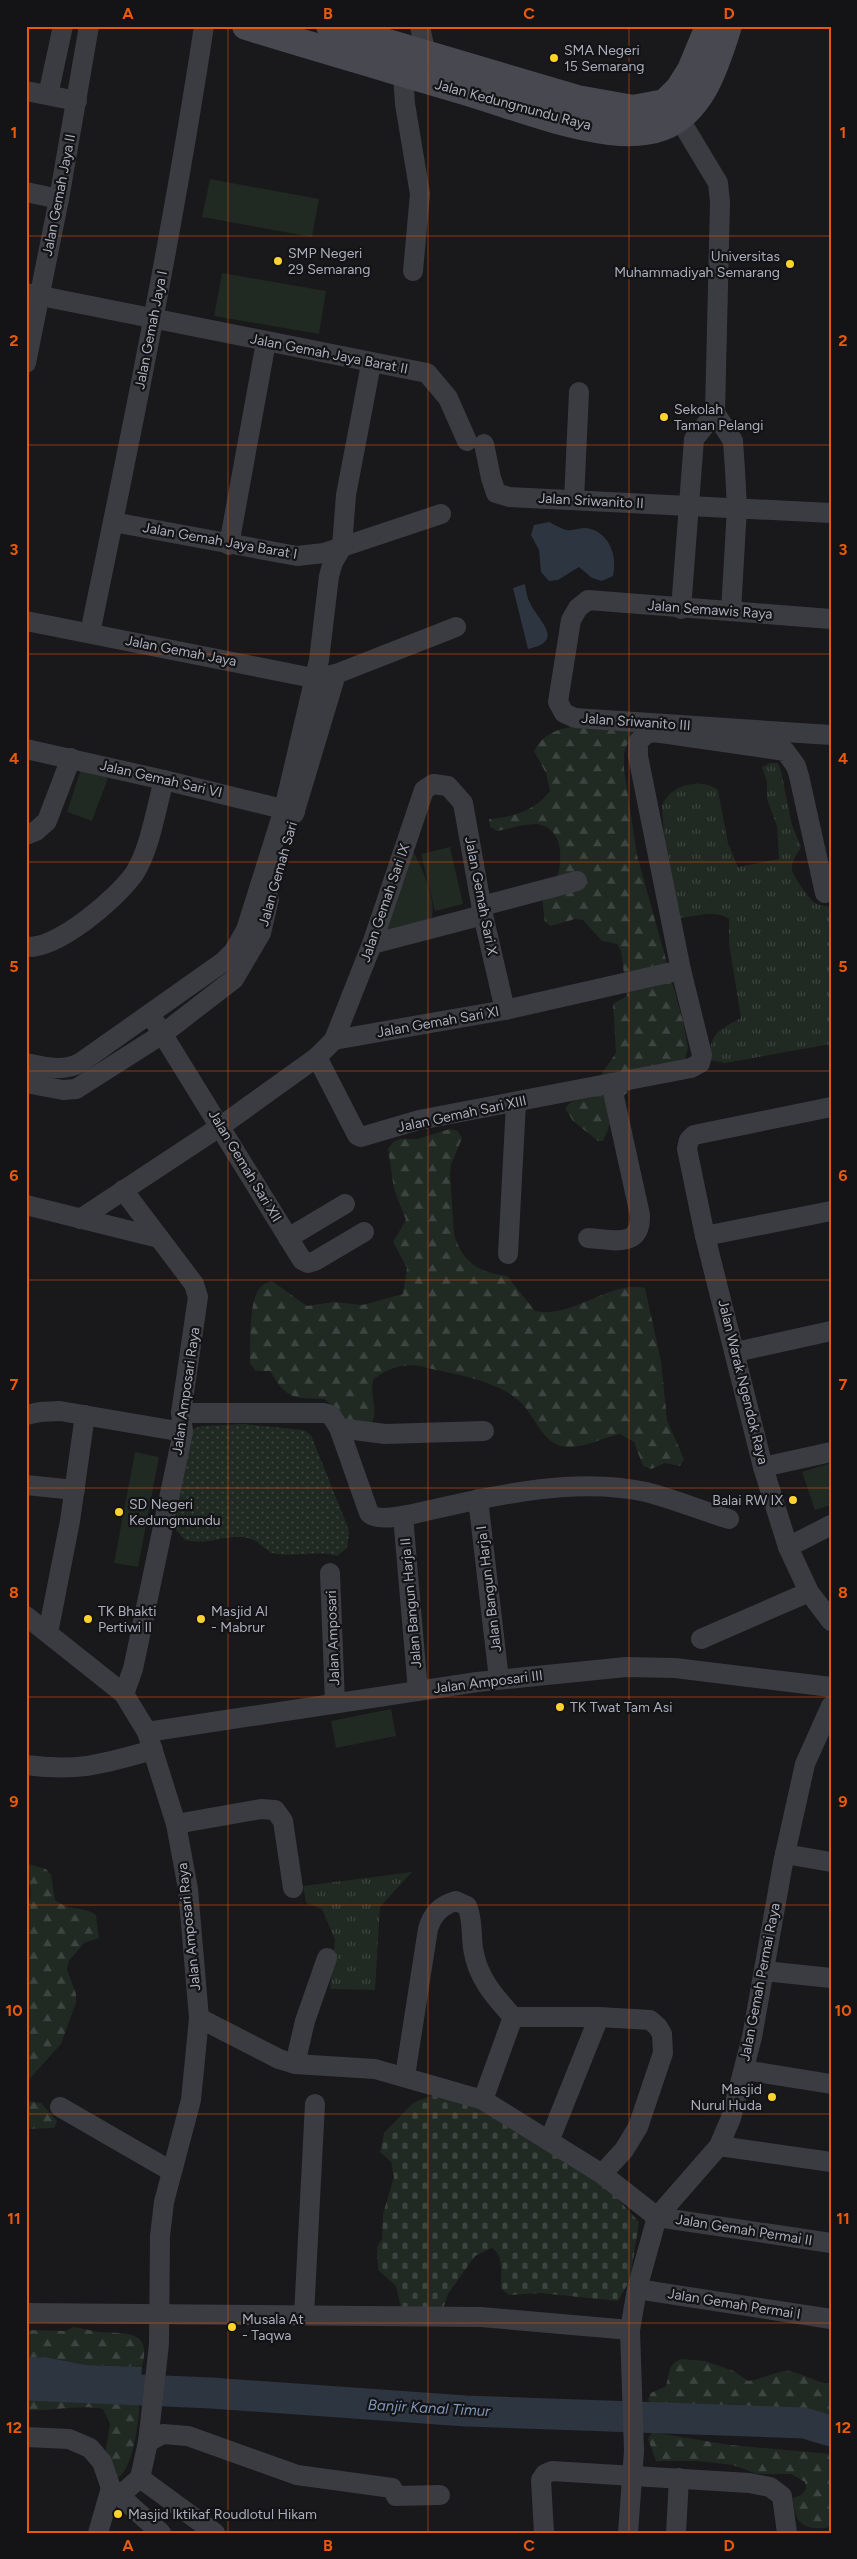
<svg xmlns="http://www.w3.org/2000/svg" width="857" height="2559" viewBox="0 0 857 2559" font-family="Figtree,sans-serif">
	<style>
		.grass { fill: url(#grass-tufts) }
		.forest { fill: url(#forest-firs) }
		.cemetery { fill: url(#cemetery-stones) }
		.park { fill: #202922 }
		.garden { fill: url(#garden-dots) }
		.water { fill: #2d3540 }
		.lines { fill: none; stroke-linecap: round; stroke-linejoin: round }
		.river { stroke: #2d3540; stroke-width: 31 }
		.minor { stroke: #3b3b42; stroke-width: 20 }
		.secondary { stroke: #474850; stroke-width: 28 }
		.grid { fill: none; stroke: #e8590c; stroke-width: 1; stroke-opacity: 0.55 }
		.poi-dot { fill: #fed32d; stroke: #141316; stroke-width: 2 }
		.labels { text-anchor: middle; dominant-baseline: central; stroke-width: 4.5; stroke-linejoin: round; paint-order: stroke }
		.poi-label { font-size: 14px; fill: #aaadbb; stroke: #141316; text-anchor: start }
		.street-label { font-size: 14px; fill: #aaadbb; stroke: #141316 }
		.water-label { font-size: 15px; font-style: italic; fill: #7f96b8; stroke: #141316 }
		.neatline { fill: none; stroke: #e8590c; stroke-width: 2 }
		.grid-label { font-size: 16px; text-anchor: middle; font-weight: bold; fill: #e8590c }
	</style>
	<defs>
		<pattern id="grass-tufts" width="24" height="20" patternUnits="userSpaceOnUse" patternTransform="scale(1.25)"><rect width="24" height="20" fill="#202922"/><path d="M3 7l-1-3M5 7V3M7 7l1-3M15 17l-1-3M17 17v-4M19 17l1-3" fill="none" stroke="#3e4540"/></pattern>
		<pattern id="forest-firs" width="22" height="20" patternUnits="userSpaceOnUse" patternTransform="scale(1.25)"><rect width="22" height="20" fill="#202922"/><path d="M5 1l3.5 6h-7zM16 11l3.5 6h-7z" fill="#3e4540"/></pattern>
		<pattern id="cemetery-stones" width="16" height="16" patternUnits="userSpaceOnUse" patternTransform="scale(1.25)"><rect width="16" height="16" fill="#202922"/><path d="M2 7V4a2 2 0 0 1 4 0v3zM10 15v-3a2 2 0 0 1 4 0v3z" fill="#3e4540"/></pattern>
		<pattern id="garden-dots" width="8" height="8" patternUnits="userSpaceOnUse" patternTransform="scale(1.25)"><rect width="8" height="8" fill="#202922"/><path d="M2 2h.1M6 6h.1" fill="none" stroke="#3e4540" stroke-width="1.8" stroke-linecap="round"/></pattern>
	</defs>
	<rect width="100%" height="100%" fill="#19181b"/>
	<g class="grass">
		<path d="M770,763H778L781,771L792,825L801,847C797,854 791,862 792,870C793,876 810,900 815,903C820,906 826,906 831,907V1044L725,1063L710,1060C709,1033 719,1030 741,1018L729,944V919C714,909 696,917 679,918L665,855L662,806C669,785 700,777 718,790L728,843L738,867L779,859L777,826L767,799V782L762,767Z"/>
		<polygon points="412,1872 380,1907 375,1990 330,1989 335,1940 322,1909 306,1903 303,1886"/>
	</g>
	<g class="forest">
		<path d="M627,724L633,728L624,753V769L637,855L683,1021L688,1048L684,1064C660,1075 628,1083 615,1108C610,1118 609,1131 603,1141H598L573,1121L565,1108L571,1102L594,1096L602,1083L601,1075L616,1053L613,1004L627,996L621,951L617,944L602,941L583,920L575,919L551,926L545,922C544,912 540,899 546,891C549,888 555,885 556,880C564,860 563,826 536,824C523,824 509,829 497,831L490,827L489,819C512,817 535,811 550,791L546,773L534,751C549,719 597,726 627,724Z"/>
		<path d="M450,1129L458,1131L462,1138L451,1165L450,1174L454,1234C463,1263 478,1272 507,1276L535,1311C572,1319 612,1279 645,1288L661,1361L667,1420L684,1459L680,1466L665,1463L651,1469L643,1466L634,1442L620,1434C603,1437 586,1448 568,1447C541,1446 535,1413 517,1399C490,1378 451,1374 419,1366C402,1363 387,1369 374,1379C368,1395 380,1410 371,1424L345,1420L325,1399C293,1398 287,1400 270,1371H256L250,1364C250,1347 249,1301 259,1289C262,1284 267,1283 272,1281L307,1306L334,1302L362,1305L403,1294L407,1268L393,1242L406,1220L394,1189L388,1149L393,1142L400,1139H417Z"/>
		<path d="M29,1864L46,1869L51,1875L55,1900C68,1911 84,1906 96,1915L99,1938L84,1943L69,1961L67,1969L76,1994V2003L61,2044L26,2083V1906C37,1895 26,1878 26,1865Z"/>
		<polygon points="26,2101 41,2103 57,2121 54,2128 26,2129"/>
		<path d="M73,2327C82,2328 90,2331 100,2332C125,2334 153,2329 142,2367L86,2365L45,2357L26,2358V2330L65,2331Z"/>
		<path d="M681,2359L705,2361L734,2371L748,2381C761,2380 781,2369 790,2371C804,2374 817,2383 831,2384V2418L809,2412L734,2411L710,2405L654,2406L648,2400L651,2393L666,2386C670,2373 667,2365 681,2359Z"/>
		<path d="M26,2392L51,2399L114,2397L122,2401H139C141,2415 132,2474 117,2478L111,2474L106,2449L110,2424L103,2409C77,2404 52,2412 26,2410Z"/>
		<path d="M652,2432L730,2445L831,2454V2527C806,2531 794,2526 793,2498L801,2495L806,2489L805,2482L791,2474H757L733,2465L697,2461H656L648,2439Z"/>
	</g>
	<path class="cemetery" d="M430,2096C478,2097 569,2159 607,2189C619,2199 629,2212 639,2222L630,2280L618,2301L540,2293L509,2295L501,2289C500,2274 505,2257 492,2248L475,2256L448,2294L443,2309H401L396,2286L378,2270L377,2247L382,2239L383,2214L394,2177L391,2162L380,2152L384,2133L413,2103Z"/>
	<g class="park">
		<polygon points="210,179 319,199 312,237 202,217"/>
		<polygon points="222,273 326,291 319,334 214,316"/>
		<polygon points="81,769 108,778 92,821 67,812"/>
		<polygon points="450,847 463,904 435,911 421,854"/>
		<path d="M412,849C422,869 438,899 431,922L378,938Z"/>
		<polygon points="135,1452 159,1457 138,1567 114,1563"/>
		<polygon points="830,1463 831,1505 815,1510 802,1472"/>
		<polygon points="391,1709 396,1736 336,1748 331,1721"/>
	</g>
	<path class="garden" d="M245,1424L303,1430L311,1435L347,1525L349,1533L347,1548L337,1556C317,1550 296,1557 276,1554C261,1551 261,1537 238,1537C217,1537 209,1545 185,1540L174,1528L176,1504L193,1429L201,1426Z"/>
	<g class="water">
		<path d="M549,522C554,524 561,529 567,530C572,531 580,528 586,528C609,531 618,556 613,576L602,581L592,578L579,567L558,580L549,581L541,572L539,550L531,535L534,525Z"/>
		<path d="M525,584C526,591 527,598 530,603C539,622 566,641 528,649L513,588Z"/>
		<polygon points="45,2357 86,2365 142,2367 139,2401 122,2401 114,2397 51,2399 26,2392 26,2358"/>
	</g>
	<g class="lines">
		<polyline class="river" points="26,2385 211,2393 466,2411 804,2423 831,2431"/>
		<g class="minor">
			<polyline points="420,26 426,55"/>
			<polyline points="403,74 405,104 420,194 413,271"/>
			<polyline points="26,91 77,101"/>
			<polyline points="48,95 63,26"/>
			<polyline points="679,118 718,183 720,202 715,413 733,441 735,470 737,508 731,611"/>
			<polyline points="26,192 59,199"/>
			<polyline points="26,293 427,373 448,398 467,441"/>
			<polyline points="26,363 59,199 89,26"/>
			<polyline points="484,444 491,478 496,493 509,497 831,513"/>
			<polyline points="574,500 579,392"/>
			<polyline points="113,522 297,556 324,553 441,514"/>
			<polyline points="229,545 266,342"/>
			<polyline points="681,609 694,439 715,413"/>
			<polyline points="831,619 588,600 578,608 571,620 558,702 564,713 575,718 831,735"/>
			<polyline points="26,621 313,678 336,674 456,627"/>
			<path d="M90,633C132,431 173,230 204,26"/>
			<polyline points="26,749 164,780 295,812"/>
			<polyline points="294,814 336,674"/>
			<polyline points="26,835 36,831 47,821 71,758"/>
			<polyline points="482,906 577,881"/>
			<polyline points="372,944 483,915"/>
			<path d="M26,947C58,949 116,899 134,874C150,850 156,808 164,780"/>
			<polyline points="155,1022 302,1260 308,1263 315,1261 364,1232"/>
			<polyline points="334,1040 372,944 424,790 433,784 448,786 463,803 483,915 505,1010"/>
			<polyline points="317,1057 357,1135 361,1137 419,1120 691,1068 700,1063 702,1055 681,970 638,756 638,742 646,734 654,732 785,751 796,766 799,776 825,893"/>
			<path d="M26,1063C45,1067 62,1072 80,1063L223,962L234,951L246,930L284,809L319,660L329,576L333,562L342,547L346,495L371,364"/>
			<polyline points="26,1083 63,1090 76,1089 164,1033 234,979 261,933 269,899"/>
			<polyline points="831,1107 694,1135 689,1140 687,1149 705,1236 763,1467 788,1547 809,1592 831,1621"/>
			<polyline points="26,1205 159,1238"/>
			<polyline points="80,1219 221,1126 317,1057 334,1040 505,1010 681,970"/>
			<polyline points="705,1236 831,1211"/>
			<polyline points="288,1238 345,1204"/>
			<path d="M588,1238C611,1239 641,1250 640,1215L611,1083"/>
			<polyline points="508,1254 516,1103"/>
			<polyline points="736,1352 831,1331"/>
			<path d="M181,1413H324L331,1415L339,1428L369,1513C379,1524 420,1512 435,1509C501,1494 578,1477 646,1492C674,1499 702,1511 729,1519"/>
			<polyline points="26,1415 40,1412 60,1411 183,1432"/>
			<polyline points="339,1428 385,1434 484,1431"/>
			<polyline points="763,1467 831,1452"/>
			<polyline points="26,1485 75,1490"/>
			<polyline points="478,1499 499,1679"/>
			<polyline points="403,1516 418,1691"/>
			<polyline points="788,1547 831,1525"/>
			<polyline points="330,1573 335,1703"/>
			<polyline points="26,1616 124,1694"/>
			<polyline points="48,1633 70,1521 85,1415"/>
			<polyline points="701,1639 809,1592"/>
			<polyline points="147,1732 477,1682 626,1667 675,1668 831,1687"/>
			<path d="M26,1765C79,1772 103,1764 153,1750"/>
			<polyline points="176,1824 261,1809 275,1810 283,1821 293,1888"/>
			<polyline points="785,1854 831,1862"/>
			<polyline points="764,1971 831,1978"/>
			<polyline points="513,2017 599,2017 650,2020 658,2027 662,2034 663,2053 638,2127 624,2150 602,2174"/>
			<polyline points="199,2018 279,2059 295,2064 375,2069 483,2100 602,2174 657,2217 831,2243"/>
			<polyline points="295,2064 305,2021 327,1958"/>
			<polyline points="744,2070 831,2084"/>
			<path d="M405,2076L428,1929C432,1915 441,1905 456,1901L467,1906C473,1919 471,1934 473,1948C477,1977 494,1996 513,2017"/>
			<polyline points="483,2100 513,2017"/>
			<polyline points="60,2107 171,2171"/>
			<polyline points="550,2139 599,2017"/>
			<polyline points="719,2146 831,2162"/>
			<polyline points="637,2289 831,2319"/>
			<polyline points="26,2313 481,2317 630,2330"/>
			<polyline points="304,2315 315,2104"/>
			<polyline points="26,2437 69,2439 90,2448 102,2462 111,2488 161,2533"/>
			<polyline points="148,2442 163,2434 188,2436 297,2475 392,2488 396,2496 440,2495"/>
			<polyline points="140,2478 215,2533"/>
			<polyline points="119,2496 140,2478 148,2442 159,2344 160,2236 164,2202 191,2100 199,2018 188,1889 176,1824 147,1732 124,1694 133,1669 183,1432 181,1413 198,1297 194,1284 123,1190"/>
			<polyline points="98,2533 111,2488"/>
			<polyline points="544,2533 541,2480 545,2474 552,2471 749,2483 770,2487 782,2496 787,2533"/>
			<polyline points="628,2533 634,2451 630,2330 637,2289 657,2217 719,2146 731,2118 752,2037 783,1863 805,1764 831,1706"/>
			<polyline points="676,2533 679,2478"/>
		</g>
		<g class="secondary">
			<path d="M246,26C320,49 394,70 468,92C514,106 562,125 610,131C627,133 646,133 662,127C703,111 716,63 728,26"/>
			<polyline points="330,26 577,99 633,109 665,103 679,89 691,70 706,34"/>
		</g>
	</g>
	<path class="grid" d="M228,26V2533M428,26V2533M629,26V2533M26,236H831M26,445H831M26,654H831M26,862H831M26,1071H831M26,1280H831M26,1488H831M26,1697H831M26,1905H831M26,2114H831M26,2323H831"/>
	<g class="poi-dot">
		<circle cx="554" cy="58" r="5"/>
		<circle cx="278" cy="261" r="5"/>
		<circle cx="790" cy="264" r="5"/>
		<circle cx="664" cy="417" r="5"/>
		<circle cx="793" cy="1500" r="5"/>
		<circle cx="119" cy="1512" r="5"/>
		<circle cx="88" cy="1619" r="5"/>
		<circle cx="201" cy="1619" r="5"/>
		<circle cx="560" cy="1707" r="5"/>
		<circle cx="772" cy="2097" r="5"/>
		<circle cx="232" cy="2327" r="5"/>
		<circle cx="118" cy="2514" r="5"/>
	</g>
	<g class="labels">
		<g class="poi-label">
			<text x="564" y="50">SMA Negeri<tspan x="564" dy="16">15 Semarang</tspan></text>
			<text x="288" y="253">SMP Negeri<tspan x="288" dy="16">29 Semarang</tspan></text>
			<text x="780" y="256" text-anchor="end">Universitas<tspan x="780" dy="16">Muhammadiyah Semarang</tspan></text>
			<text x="674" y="409">Sekolah<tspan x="674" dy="16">Taman Pelangi</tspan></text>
			<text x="783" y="1500" text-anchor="end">Balai RW IX</text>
			<text x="129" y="1504">SD Negeri<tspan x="129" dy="16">Kedungmundu</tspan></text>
			<text x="98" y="1611">TK Bhakti<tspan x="98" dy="16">Pertiwi II</tspan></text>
			<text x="211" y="1611">Masjid Al<tspan x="211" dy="16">- Mabrur</tspan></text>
			<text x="570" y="1707">TK Twat Tam Asi</text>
			<text x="762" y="2089" text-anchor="end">Masjid<tspan x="762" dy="16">Nurul Huda</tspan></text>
			<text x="242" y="2319">Musala At<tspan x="242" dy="16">- Taqwa</tspan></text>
			<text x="128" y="2514">Masjid Iktikaf Roudlotul Hikam</text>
		</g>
		<g class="street-label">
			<text transform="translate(513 105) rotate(15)">Jalan Kedungmundu Raya</text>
			<text transform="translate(59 195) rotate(-79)">Jalan Gemah Jaya II</text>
			<text transform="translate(151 330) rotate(-79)">Jalan Gemah Jaya I</text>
			<text transform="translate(329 354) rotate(11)">Jalan Gemah Jaya Barat II</text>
			<text transform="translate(591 501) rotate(3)">Jalan Sriwanito II</text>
			<text transform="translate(220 541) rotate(10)">Jalan Gemah Jaya Barat I</text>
			<text transform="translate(710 610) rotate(4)">Jalan Semawis Raya</text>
			<text transform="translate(181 651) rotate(11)">Jalan Gemah Jaya</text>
			<text transform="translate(636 722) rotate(4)">Jalan Sriwanito III</text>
			<text transform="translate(161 779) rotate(13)">Jalan Gemah Sari VI</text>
			<text transform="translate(278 874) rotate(-74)">Jalan Gemah Sari</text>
			<text transform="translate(481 896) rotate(79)">Jalan Gemah Sari X</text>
			<text transform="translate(385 903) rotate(-71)">Jalan Gemah Sari IX</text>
			<text transform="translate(438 1022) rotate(-10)">Jalan Gemah Sari XI</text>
			<text transform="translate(462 1114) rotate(-12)">Jalan Gemah Sari XIII</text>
			<text transform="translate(245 1166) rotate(59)">Jalan Gemah Sari XII</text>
			<text transform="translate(743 1382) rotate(76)">Jalan Warak Ngendok Raya</text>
			<text transform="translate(186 1391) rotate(-82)">Jalan Amposari Raya</text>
			<text transform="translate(489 1589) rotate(-97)">Jalan Bangun Harja I</text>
			<text transform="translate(411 1603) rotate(-95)">Jalan Bangun Harja II</text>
			<text transform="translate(333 1638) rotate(-92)">Jalan Amposari</text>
			<text transform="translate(488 1682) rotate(-7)">Jalan Amposari III</text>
			<text transform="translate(189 1927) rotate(-96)">Jalan Amposari Raya</text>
			<text transform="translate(760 1982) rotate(-79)">Jalan Gemah Permai Raya</text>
			<text transform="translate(744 2230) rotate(9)">Jalan Gemah Permai II</text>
			<text transform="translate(734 2304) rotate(9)">Jalan Gemah Permai I</text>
		</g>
		<g class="water-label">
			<text transform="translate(429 2408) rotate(3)">Banjir Kanal Timur</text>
		</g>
	</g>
	<rect width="857" height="2559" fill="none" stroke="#141316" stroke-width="55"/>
	<rect x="28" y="28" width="802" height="2504" class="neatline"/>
	<g class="grid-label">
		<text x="128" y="19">A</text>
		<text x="328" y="19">B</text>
		<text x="529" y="19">C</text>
		<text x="729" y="19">D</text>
		<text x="14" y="138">1</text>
		<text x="843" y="138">1</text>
		<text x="14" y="346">2</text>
		<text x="843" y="346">2</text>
		<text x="14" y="555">3</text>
		<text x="843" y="555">3</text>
		<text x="14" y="764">4</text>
		<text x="843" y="764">4</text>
		<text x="14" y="972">5</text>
		<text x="843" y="972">5</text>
		<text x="14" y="1181">6</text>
		<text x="843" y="1181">6</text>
		<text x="14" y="1390">7</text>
		<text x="843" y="1390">7</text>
		<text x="14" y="1598">8</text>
		<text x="843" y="1598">8</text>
		<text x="14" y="1807">9</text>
		<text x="843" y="1807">9</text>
		<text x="14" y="2016">10</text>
		<text x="843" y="2016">10</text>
		<text x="14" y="2224">11</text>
		<text x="843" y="2224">11</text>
		<text x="14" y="2433">12</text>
		<text x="843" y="2433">12</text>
		<text x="128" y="2551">A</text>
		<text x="328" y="2551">B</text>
		<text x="529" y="2551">C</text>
		<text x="729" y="2551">D</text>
	</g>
</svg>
